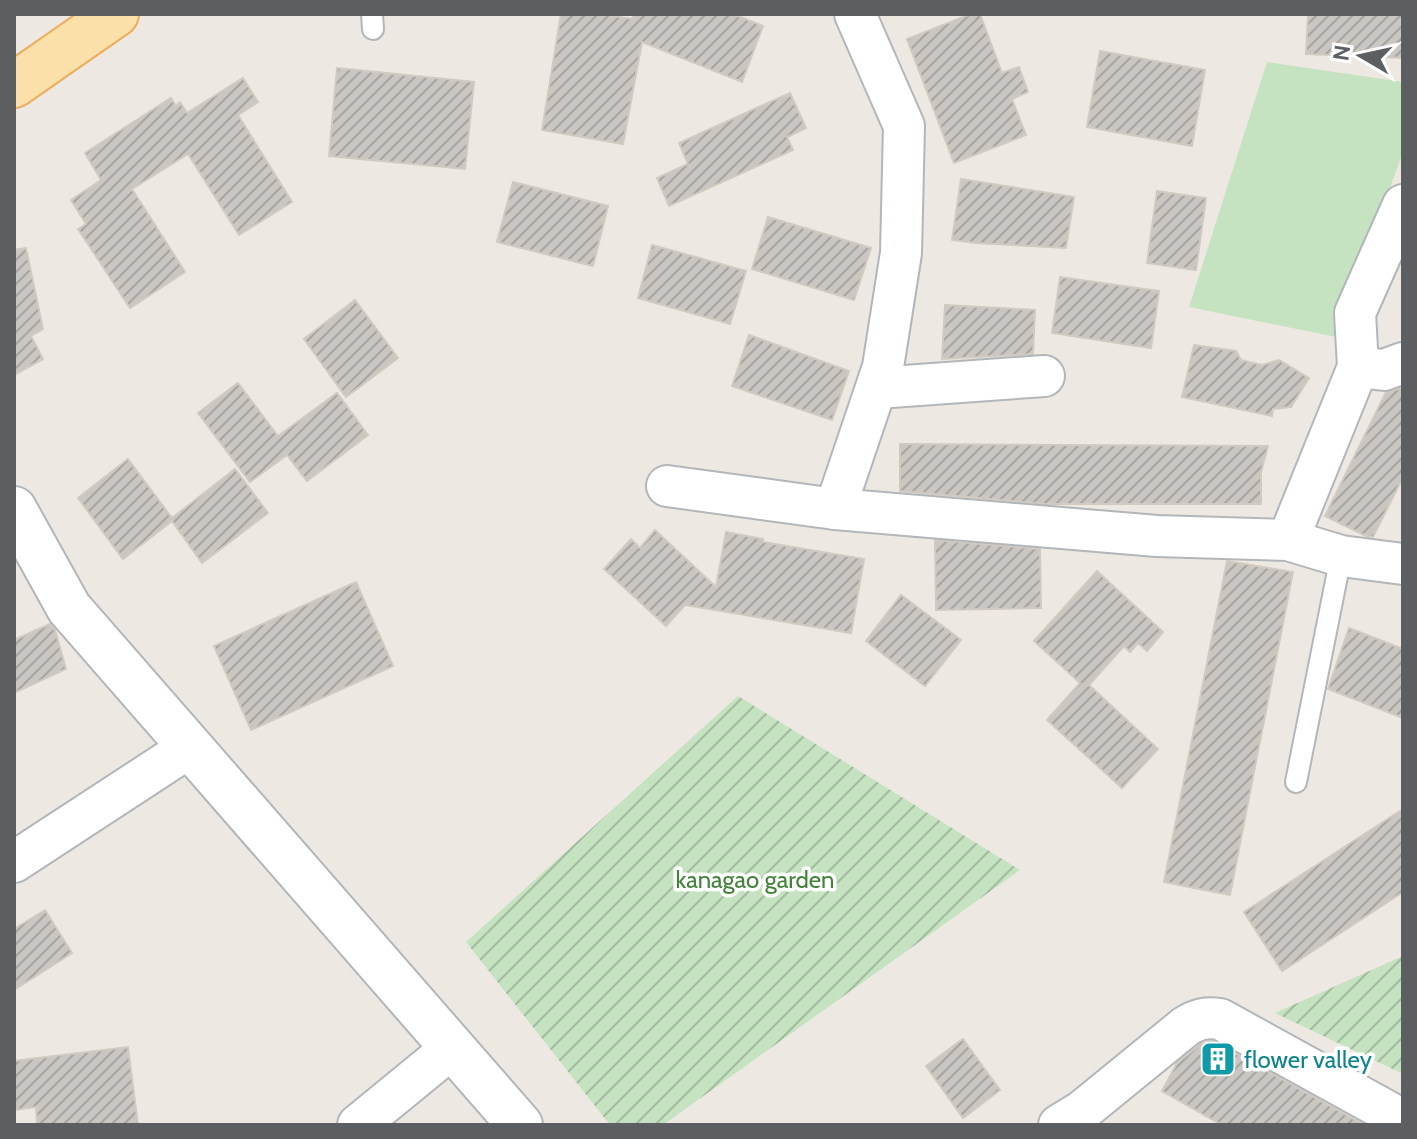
<svg xmlns="http://www.w3.org/2000/svg" width="1417" height="1139" viewBox="0 0 1417 1139" font-family="Cabin,sans-serif">
	<style>
		.park { fill: #c5e3c0 }
		.garden { fill: url(#garden-furrows) }
		.building { fill: url(#building-hatch); stroke: #d1cac1; stroke-width: 2 }
		.lines { fill: none; stroke-linecap: round; stroke-linejoin: round }
		.lane-casing { stroke: #b3b6b9; stroke-width: 24 }
		.street-casing { stroke: #b3b6b9; stroke-width: 44 }
		.secondary-casing { stroke: #b2b6b9; stroke-width: 48 }
		.primary-casing { stroke: #ebad5e; stroke-width: 48 }
		.lane { stroke: #fff; stroke-width: 20 }
		.street { stroke: #fff; stroke-width: 40 }
		.secondary { stroke: #fff; stroke-width: 44 }
		.primary { stroke: #fbe1a9; stroke-width: 44 }
		.labels { text-anchor: middle; dominant-baseline: central; stroke-width: 7; stroke-linejoin: round; paint-order: stroke }
		.park-label { font-size: 24px; fill: #418339; stroke: #fff }
		.culture-label { font-size: 24px; fill: #0d838f; stroke: #fff; text-anchor: start }
	</style>
	<defs>
		<pattern id="garden-furrows" width="10" height="10" patternUnits="userSpaceOnUse" patternTransform="scale(2)"><rect width="10" height="10" fill="#c5e3c0"/><path d="M-1 1l2-2M0 10L10 0M9 11l2-2" fill="none" stroke="#a3bb9f"/></pattern>
		<pattern id="building-hatch" width="6" height="6" patternUnits="userSpaceOnUse" patternTransform="scale(2)"><rect width="6" height="6" fill="#cac6c2"/><path d="M-1 1l2-2M0 6l6-6M5 7l2-2" fill="none" stroke="#a7a4a1"/></pattern>
	</defs>
	<rect width="100%" height="100%" fill="#ede9e2"/>
	<polygon class="park" points="1267,62 1403,82 1403,152 1336,337 1189,307"/>
	<g class="garden">
		<polygon points="738,696 1020,870 663,1125 610,1125 466,942"/>
		<polygon points="1403,956 1403,1074 1275,1013"/>
	</g>
	<g class="building">
		<polygon points="561,14 601,14 632,19 634,14 733,14 763,26 742,82 642,42 623,144 542,130"/>
		<polygon points="971,14 980,14 1002,73 1019,67 1028,92 1012,99 1026,135 954,163 907,39"/>
		<polygon points="1308,14 1403,14 1403,58 1306,54"/>
		<polygon points="1100,51 1205,70 1192,146 1087,127"/>
		<polygon points="337,68 474,82 465,169 329,156"/>
		<polygon points="243,78 258,102 238,115 292,202 239,235 188,154 132,189 185,272 130,308 78,229 86,224 71,200 101,180 85,153 171,98 176,106 180,102 187,113"/>
		<polygon points="790,93 806,128 787,137 793,150 669,206 657,178 688,164 679,143"/>
		<polygon points="961,179 1074,197 1066,248 976,243 952,240"/>
		<polygon points="513,182 608,206 593,266 497,242"/>
		<polygon points="1157,191 1206,198 1196,270 1147,263"/>
		<polygon points="768,217 871,248 854,300 752,269"/>
		<polygon points="652,245 746,271 730,324 638,298"/>
		<polygon points="26,248 43,329 31,336 43,359 14,375 14,250"/>
		<polygon points="1060,277 1159,291 1151,348 1052,333"/>
		<polygon points="355,300 398,358 346,397 304,339"/>
		<polygon points="945,305 1035,310 1033,354 942,359"/>
		<polygon points="749,335 849,371 832,420 732,386"/>
		<polygon points="1194,345 1236,351 1241,360 1262,365 1279,360 1309,378 1291,407 1273,409 1272,416 1182,397"/>
		<polygon points="238,383 278,436 337,393 368,435 307,481 287,455 250,482 198,413"/>
		<polygon points="1403,388 1403,477 1373,537 1366,536 1325,516 1386,392"/>
		<polygon points="900,444 1268,446 1261,472 1261,504 1045,504 900,491"/>
		<polygon points="128,459 172,518 235,469 268,513 202,563 172,521 123,559 78,498"/>
		<polygon points="655,530 716,587 726,532 763,539 763,542 864,559 851,633 685,605 666,626 604,569 631,539 640,548"/>
		<polygon points="935,540 1040,549 1041,608 936,610"/>
		<polygon points="1227,561 1293,572 1230,895 1164,882"/>
		<polygon points="1097,571 1163,632 1147,651 1138,643 1130,652 1124,646 1089,685 1158,749 1122,788 1047,720 1080,683 1034,641"/>
		<polygon points="356,582 393,666 251,730 214,646"/>
		<polygon points="901,595 961,640 925,686 866,641"/>
		<polygon points="50,624 55,630 66,669 14,693 14,640"/>
		<polygon points="1349,628 1403,649 1403,718 1328,689"/>
		<polygon points="1403,809 1403,892 1282,971 1244,912"/>
		<polygon points="45,910 72,953 14,990 14,929"/>
		<polygon points="963,1039 1000,1090 963,1118 926,1066"/>
		<polygon points="1213,1041 1364,1125 1222,1125 1162,1091 1177,1063 1201,1044"/>
		<polygon points="128,1047 138,1125 37,1125 36,1107 14,1110 14,1061"/>
	</g>
	<g class="lines">
		<defs>
			<g id="lane">
				<polyline points="372,14 373,29"/>
				<polyline points="1296,782 1341,556"/>
			</g>
			<g id="street">
				<polyline points="1358,367 1384,370 1403,363"/>
				<polyline points="877,388 1044,376"/>
				<polyline points="667,486 835,509 1157,536 1288,540 1341,556 1403,564"/>
				<polyline points="835,509 883,367 901,253 904,126 855,14"/>
				<polyline points="1288,540 1358,367 1355,313 1403,205"/>
				<polyline points="14,862 190,747"/>
				<polyline points="358,1125 452,1048"/>
				<path d="M1059,1125L1082,1111L1185,1027C1197,1019 1206,1017 1220,1019L1403,1120"/>
			</g>
			<polyline id="secondary" points="14,509 69,608 520,1125"/>
			<polyline id="primary" points="14,85 116,14"/>
		</defs>
		<use href="#lane" class="lane-casing"/>
		<use href="#street" class="street-casing"/>
		<use href="#secondary" class="secondary-casing"/>
		<use href="#primary" class="primary-casing"/>
		<use href="#lane" class="lane"/>
		<use href="#street" class="street"/>
		<use href="#secondary" class="secondary"/>
		<use href="#primary" class="primary"/>
	</g>
	<defs>
		<symbol id="building-square" viewBox="-11 -11 22 22"><rect x="-9" y="-9" width="18" height="18" rx="4" fill="#0f9aa8" stroke="#fff"/><path d="M-4-6H4V6H1V3H-1V6H-4ZM-2.5-4.3h1.7v1.8h-1.7ZM.8-4.3h1.7v1.8H.8ZM-2.5-1h1.7V.8h-1.7ZM.8-1h1.7V.8H.8Z" fill="#fff"/></symbol>
	</defs>
	<g fill-rule="evenodd">
		<use href="#building-square" x="1198" y="1039" width="40" height="40"/>
	</g>
	<g class="labels">
		<g class="park-label">
			<text x="755" y="879">kanagao garden</text>
		</g>
		<g class="culture-label">
			<text x="1244" y="1059">flower valley</text>
		</g>
	</g>
	<rect width="1417" height="1139" fill="none" stroke="#5b5f62" stroke-width="32"/>
	<g transform="translate(1361 56) rotate(279)" stroke="#ffffff" stroke-width="6" paint-order="stroke">
	<path d="M0-6L14 30L0 20L-14 30Z" fill="#5b5f62"/>
	<text y="-12" font-size="22" font-weight="bold" text-anchor="middle" fill="#5b5f62">N</text>
	</g>
</svg>
